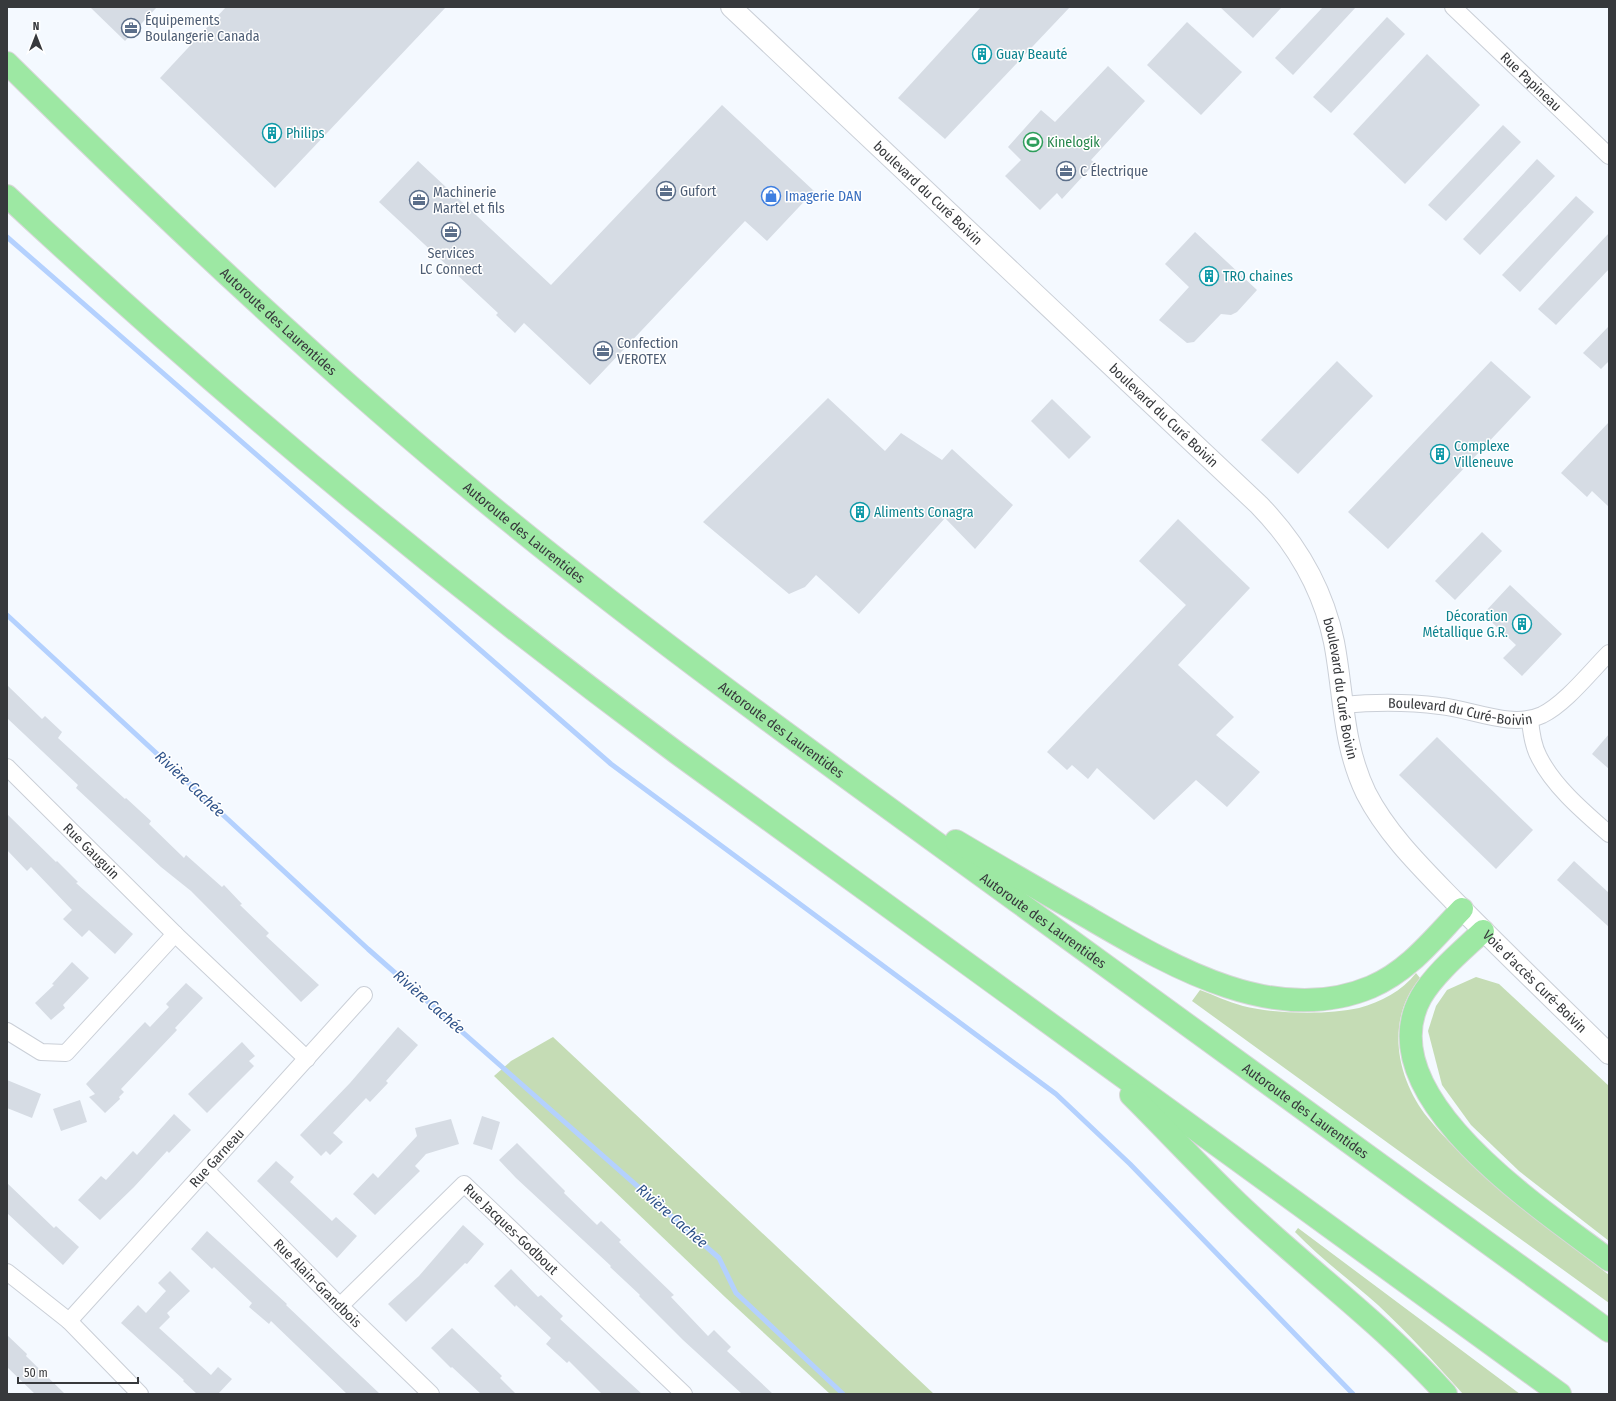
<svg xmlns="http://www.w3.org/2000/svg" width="1616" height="1401" viewBox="0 0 1616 1401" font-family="'Fira Sans Condensed',sans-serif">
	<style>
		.green { fill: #c5dcb5 }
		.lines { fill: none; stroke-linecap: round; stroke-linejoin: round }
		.stream { stroke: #b4d1fe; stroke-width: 5 }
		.building { fill: #d6dce4 }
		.minor-casing { stroke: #cacfd7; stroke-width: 18 }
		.tertiary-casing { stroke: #cacfd7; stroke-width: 22 }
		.motorway-casing { stroke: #d7d7d8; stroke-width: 24 }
		.minor { stroke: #fff; stroke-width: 16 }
		.tertiary { stroke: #fff; stroke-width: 20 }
		.motorway { stroke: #9de8a3; stroke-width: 22 }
		.labels { text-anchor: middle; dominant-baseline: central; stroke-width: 3; stroke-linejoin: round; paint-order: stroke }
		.service-label { font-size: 14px; fill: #4e5e75; stroke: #fff; text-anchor: start }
		.culture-label { font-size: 14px; fill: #0d838f; stroke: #fff; text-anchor: start }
		.street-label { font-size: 14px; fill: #37393c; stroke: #fff }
		.leisure-label { font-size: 14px; fill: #27864d; stroke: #fff; text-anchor: start }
		.shop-label { font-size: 14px; fill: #366cbe; stroke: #fff; text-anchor: start }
		.water-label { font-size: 15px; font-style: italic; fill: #2f538a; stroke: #fff }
	</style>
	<rect width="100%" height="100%" fill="#f4f9ff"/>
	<g class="green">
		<path d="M1416,973L1420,978C1385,1020 1396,1078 1428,1118C1479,1180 1546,1226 1609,1275V1303L1192,1001L1200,990C1214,995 1228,1002 1243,1006C1273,1014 1328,1015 1359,1008C1381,1002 1402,991 1416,973Z"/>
		<polygon points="1476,977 1499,984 1609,1086 1609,1241 1519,1171 1471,1125 1442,1085 1428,1031 1436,1006 1447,990"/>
		<polygon points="553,1037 934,1394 830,1394 725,1297 494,1076 511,1061"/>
		<path d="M1298,1228L1520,1394H1463C1436,1364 1408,1333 1378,1305C1350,1280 1321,1259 1295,1232Z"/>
	</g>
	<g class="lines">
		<g class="stream">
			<polyline points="7,237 611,764 1056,1094 1130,1164 1353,1394"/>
			<polyline points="7,615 368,949 719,1258 736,1293 843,1394"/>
		</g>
	</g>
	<g class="building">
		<polygon points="90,7 157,7 125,41"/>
		<polygon points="226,7 446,7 275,188 160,78"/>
		<polygon points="981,7 1070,7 945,139 898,98"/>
		<polygon points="1220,7 1282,7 1253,38"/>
		<polygon points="1323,7 1356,7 1293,75 1275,58"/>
		<polygon points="1387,17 1405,34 1331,113 1313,97"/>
		<polygon points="1187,22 1242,72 1201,115 1147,65"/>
		<polygon points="1427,54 1480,105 1405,184 1353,134"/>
		<polygon points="1108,66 1145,101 1091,160 1095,163 1062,199 1057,193 1040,210 1005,176 1021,160 1008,147 1041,110 1055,122"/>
		<polygon points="722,105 814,191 767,241 745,221 590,385 524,323 515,333 496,315 498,313 379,202 418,161 551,285"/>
		<polygon points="1503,125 1521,142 1446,221 1428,205"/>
		<polygon points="1537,159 1555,176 1480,255 1463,239"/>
		<polygon points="1576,196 1594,212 1520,292 1502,275"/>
		<polygon points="1195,232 1257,290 1237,312 1231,315 1221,314 1194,342 1187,343 1159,320 1189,287 1165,264"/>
		<polygon points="1609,233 1609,269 1556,325 1538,309"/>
		<polygon points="1609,326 1609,361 1601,369 1583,353"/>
		<polygon points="1337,361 1373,396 1298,474 1261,440"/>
		<polygon points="1491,361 1531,397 1388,549 1348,512"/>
		<polygon points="828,398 885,451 901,433 942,460 952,449 1013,505 975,549 945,518 859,614 816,575 805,587 789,594 703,522"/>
		<polygon points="1052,399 1091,437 1069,459 1031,421"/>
		<polygon points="1609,422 1609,507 1592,491 1587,497 1561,473"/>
		<polygon points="1178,519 1250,588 1178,665 1234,717 1216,735 1260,772 1227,807 1196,780 1154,820 1097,768 1088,779 1072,765 1067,770 1047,752 1186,605 1139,561"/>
		<polygon points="1482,532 1502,551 1455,600 1435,581"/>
		<polygon points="1510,585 1562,634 1522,676 1503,658 1516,645 1483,614"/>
		<polygon points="7,685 42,719 45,716 62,732 58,738 125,799 126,798 151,821 149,824 184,858 186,855 222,887 224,885 242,904 240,905 269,933 266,936 319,985 301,1002 191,891 161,867 76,788 78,785 7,718"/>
		<polygon points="1609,734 1609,769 1592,754"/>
		<polygon points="1437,737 1533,830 1496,869 1399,775"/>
		<polygon points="7,814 56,862 57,861 78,882 76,883 133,934 115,954 89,930 82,937 63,919 72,910 31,867 27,871 7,850"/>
		<polygon points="1574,861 1609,893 1609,927 1557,880"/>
		<polygon points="72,962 89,978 63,1005 65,1008 51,1020 35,1003 54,985 52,984"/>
		<polygon points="186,983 203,998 175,1028 177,1030 121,1089 124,1092 119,1097 120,1099 105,1113 89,1097 95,1094 86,1084 145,1022 150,1027 169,1007 166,1004"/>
		<polygon points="398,1027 418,1045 386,1081 388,1083 370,1102 366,1098 333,1133 343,1142 330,1155 326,1151 321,1156 300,1135 350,1083"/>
		<polygon points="242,1042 255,1056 249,1061 254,1066 207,1113 188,1094"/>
		<polygon points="7,1080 41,1094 32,1118 7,1108"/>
		<polygon points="80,1100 87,1122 61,1131 53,1109"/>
		<polygon points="174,1114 191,1130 169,1153 167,1151 134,1187 100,1220 78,1200 101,1176 106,1180 133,1151 137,1155"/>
		<polygon points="482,1116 500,1122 492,1150 473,1144"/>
		<polygon points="451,1119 459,1144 426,1154 415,1166 420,1171 375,1215 353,1194 373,1173 378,1178 417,1136 415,1128"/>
		<polygon points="517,1143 565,1191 564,1193 597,1225 601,1221 621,1240 619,1242 674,1295 671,1297 708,1336 714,1330 731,1347 727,1351 773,1394 742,1394 683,1340 639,1296 640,1295 610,1267 611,1266 516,1178 499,1160"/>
		<polygon points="276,1161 294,1177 290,1182 332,1221 336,1217 357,1236 337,1258 257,1181"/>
		<polygon points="7,1183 54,1228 56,1226 79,1247 63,1265 7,1213"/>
		<polygon points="463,1225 484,1244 467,1264 465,1263 406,1322 388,1304 419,1276"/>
		<polygon points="207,1231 287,1304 286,1305 380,1394 347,1394 271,1321 269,1324 249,1307 252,1303 214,1267 212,1269 191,1249"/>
		<polygon points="511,1269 538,1297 541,1295 563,1316 560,1319 642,1394 602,1394 569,1361 567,1363 546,1344 551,1338 516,1305 515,1307 494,1286"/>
		<polygon points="170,1271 190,1291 167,1313 170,1317 159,1328 211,1375 218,1367 232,1379 218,1394 197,1394 183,1381 184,1380 121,1323 138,1305 146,1313 166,1291 158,1283"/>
		<polygon points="452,1328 502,1376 500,1378 516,1394 481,1394 452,1367 451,1368 431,1348"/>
		<polygon points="7,1335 27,1354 26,1356 65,1394 35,1394 7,1367"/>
	</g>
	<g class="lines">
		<defs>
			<g id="minor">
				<path id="s1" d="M1453,7L1609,156"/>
				<path id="s2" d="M1342,705C1375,702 1408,702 1440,706C1472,709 1511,729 1542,715C1566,703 1590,672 1609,653"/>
				<path d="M1530,719C1531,732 1533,746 1539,757C1554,787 1584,812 1609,834"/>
				<path id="s3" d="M7,767L175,934L307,1059"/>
				<polyline points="7,1031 41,1052 66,1053 175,934"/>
				<path id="s4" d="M206,1170L340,1306L431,1394"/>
				<polyline points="7,1272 69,1321 140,1394"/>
				<path id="s5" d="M340,1306L464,1184L684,1394"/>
				<path id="s6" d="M69,1321L364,995"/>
			</g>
			<g id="tertiary">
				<path id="s7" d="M731,7L1259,505C1296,543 1323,589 1334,642C1344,694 1342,743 1366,793C1387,834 1421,867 1453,900C1504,952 1557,1003 1609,1054"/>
			</g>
			<g id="motorway">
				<path id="s8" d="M7,63C168,222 332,377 508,520C673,654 846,777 1018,902C1215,1045 1412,1188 1609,1331"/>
				<path d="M7,196C220,395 444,580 677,753L1560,1394"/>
				<path d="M956,841C998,866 1040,890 1082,914C1165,962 1272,1029 1371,987C1409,971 1434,938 1462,909"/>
				<path d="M1483,931C1463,950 1435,973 1421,997C1366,1096 1545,1211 1609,1260"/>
				<path d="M1131,1095C1169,1133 1205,1172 1244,1209C1311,1272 1385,1326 1446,1394"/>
			</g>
		</defs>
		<use href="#minor" class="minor-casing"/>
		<use href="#tertiary" class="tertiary-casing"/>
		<use href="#motorway" class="motorway-casing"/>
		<use href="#minor" class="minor"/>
		<use href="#tertiary" class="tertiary"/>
		<use href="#motorway" class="motorway"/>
	</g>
	<defs>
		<symbol id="office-ring" viewBox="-11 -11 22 22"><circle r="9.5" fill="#fff" stroke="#5c6f8a" stroke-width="1.5"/><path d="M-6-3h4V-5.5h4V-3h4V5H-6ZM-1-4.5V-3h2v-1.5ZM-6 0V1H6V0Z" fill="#5c6f8a"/></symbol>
		<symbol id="building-ring" viewBox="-11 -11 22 22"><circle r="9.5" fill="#fff" stroke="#0f9aa8" stroke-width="1.5"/><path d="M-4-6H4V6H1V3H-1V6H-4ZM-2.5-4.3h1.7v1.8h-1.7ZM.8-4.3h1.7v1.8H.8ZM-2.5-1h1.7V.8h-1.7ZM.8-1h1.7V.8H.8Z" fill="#0f9aa8"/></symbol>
		<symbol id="stadium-ring" viewBox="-11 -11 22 22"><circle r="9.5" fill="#fff" stroke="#2e9e5b" stroke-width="1.5"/><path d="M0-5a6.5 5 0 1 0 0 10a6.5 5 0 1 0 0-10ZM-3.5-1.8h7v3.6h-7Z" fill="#2e9e5b"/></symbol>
		<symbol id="shop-ring" viewBox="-11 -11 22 22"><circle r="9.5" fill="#fff" stroke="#3f7fe0" stroke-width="1.5"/><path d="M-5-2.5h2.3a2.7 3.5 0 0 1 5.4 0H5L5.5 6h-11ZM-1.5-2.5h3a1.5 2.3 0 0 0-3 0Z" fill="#3f7fe0"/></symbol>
	</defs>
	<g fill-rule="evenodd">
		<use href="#office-ring" x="120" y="17" width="22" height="22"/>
		<use href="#building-ring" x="971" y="43" width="22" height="22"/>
		<use href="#building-ring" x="261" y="122" width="22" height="22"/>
		<use href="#stadium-ring" x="1022" y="131" width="22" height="22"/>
		<use href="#office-ring" x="1055" y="160" width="22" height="22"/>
		<use href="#office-ring" x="655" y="180" width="22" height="22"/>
		<use href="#shop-ring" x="760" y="185" width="22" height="22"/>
		<use href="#office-ring" x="408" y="189" width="22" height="22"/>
		<use href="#office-ring" x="440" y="221" width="22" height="22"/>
		<use href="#building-ring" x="1198" y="265" width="22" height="22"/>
		<use href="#office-ring" x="592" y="340" width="22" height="22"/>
		<use href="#building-ring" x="1429" y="443" width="22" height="22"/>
		<use href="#building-ring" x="849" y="501" width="22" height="22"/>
		<use href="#building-ring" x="1511" y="613" width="22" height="22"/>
	</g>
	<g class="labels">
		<g class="service-label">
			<text x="145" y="20">Équipements<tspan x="145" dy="16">Boulangerie Canada</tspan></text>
			<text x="1080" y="171">C Électrique</text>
			<text x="680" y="191">Gufort</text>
			<text x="433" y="192">Machinerie<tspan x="433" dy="16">Martel et fils</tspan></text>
			<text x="451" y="253" text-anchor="middle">Services<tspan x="451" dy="16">LC Connect</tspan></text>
			<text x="617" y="343">Confection<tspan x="617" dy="16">VEROTEX</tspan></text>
		</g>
		<g class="culture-label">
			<text x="996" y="54">Guay Beauté</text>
			<text x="286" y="133">Philips</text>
			<text x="1223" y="276">TRO chaines</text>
			<text x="1454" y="446">Complexe<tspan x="1454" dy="16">Villeneuve</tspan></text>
			<text x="874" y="512">Aliments Conagra</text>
			<text x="1508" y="616" text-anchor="end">Décoration<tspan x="1508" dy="16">Métallique G.R.</tspan></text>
		</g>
		<g class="street-label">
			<text stroke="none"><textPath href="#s1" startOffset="108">Rue Papineau</textPath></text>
			<text stroke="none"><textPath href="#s7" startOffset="271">boulevard du Curé Boivin</textPath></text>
			<text stroke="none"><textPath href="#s8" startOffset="375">Autoroute des Laurentides</textPath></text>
			<text stroke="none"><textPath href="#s7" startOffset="595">boulevard du Curé Boivin</textPath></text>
			<text stroke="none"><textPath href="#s8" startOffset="699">Autoroute des Laurentides</textPath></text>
			<text stroke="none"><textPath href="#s7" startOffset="931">boulevard du Curé Boivin</textPath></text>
			<text stroke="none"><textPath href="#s2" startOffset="119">Boulevard du Curé-Boivin</textPath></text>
			<text stroke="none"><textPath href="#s8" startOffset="1023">Autoroute des Laurentides</textPath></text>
			<text stroke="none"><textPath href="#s3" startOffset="119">Rue Gauguin</textPath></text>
			<text stroke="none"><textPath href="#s8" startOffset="1347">Autoroute des Laurentides</textPath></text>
			<text stroke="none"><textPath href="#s7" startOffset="1293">Voie d'accès Curé-Boivin</textPath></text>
			<text stroke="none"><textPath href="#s8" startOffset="1671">Autoroute des Laurentides</textPath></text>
			<text stroke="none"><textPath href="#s6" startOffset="220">Rue Garneau</textPath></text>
			<text stroke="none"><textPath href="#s5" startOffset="239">Rue Jacques-Godbout</textPath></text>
			<text stroke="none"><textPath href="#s4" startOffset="159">Rue Alain-Grandbois</textPath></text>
		</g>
		<g class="leisure-label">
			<text x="1047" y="142">Kinelogik</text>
		</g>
		<g class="shop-label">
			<text x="785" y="196">Imagerie DAN</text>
		</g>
		<g class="water-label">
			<text transform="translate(190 784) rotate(43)">Rivière Cachée</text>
			<text transform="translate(429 1002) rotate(41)">Rivière Cachée</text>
			<text transform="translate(672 1216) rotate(41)">Rivière Cachée</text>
		</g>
	</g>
	<rect width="1616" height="1401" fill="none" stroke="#37393c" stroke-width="16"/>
	<g transform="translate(36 36)" stroke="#ffffff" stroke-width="3" paint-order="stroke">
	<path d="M0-3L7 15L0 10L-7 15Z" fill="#37393c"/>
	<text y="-6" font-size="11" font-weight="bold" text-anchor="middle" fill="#37393c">N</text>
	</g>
	<path d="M18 1377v6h120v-6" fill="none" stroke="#37393c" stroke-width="2"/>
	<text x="24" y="1377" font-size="12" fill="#37393c" stroke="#ffffff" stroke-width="3" paint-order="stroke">50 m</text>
</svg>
